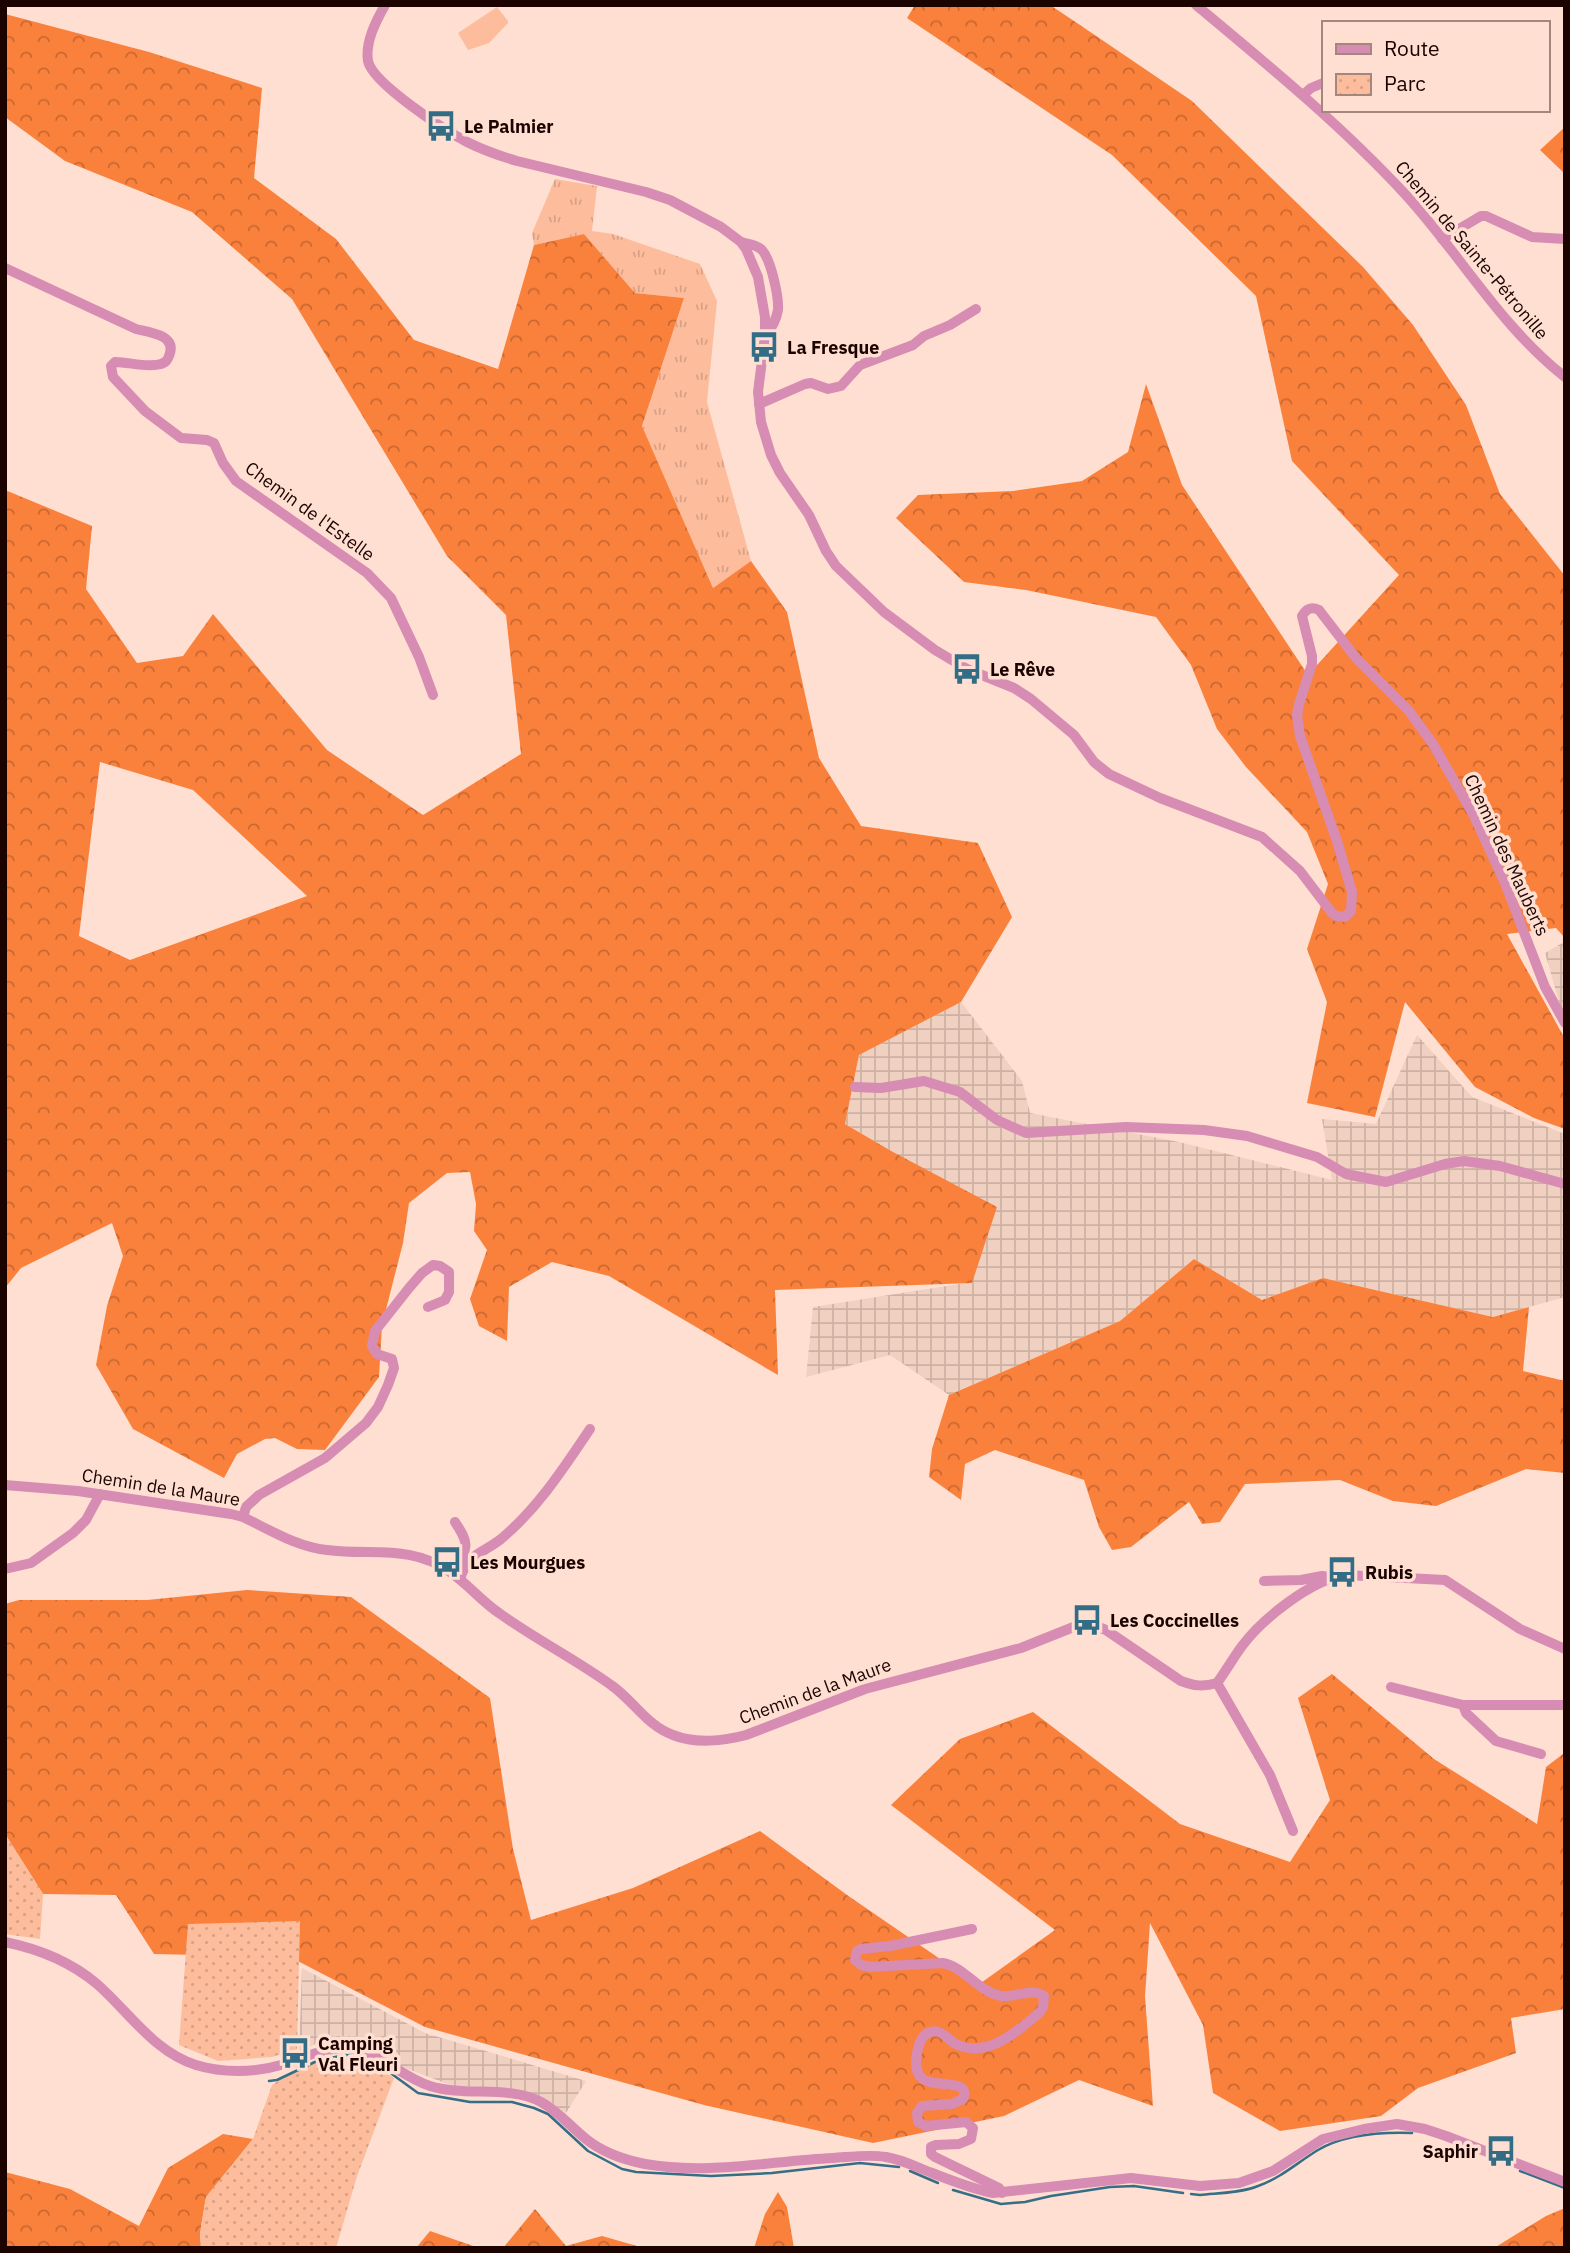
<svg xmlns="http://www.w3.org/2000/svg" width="1570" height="2253" viewBox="0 0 1570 2253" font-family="'IBM Plex Sans',sans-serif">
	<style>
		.industrial { fill: url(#industrial-grid) }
		.grass { fill: url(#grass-tufts) }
		.forest { fill: url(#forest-crowns); fill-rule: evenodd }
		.park { fill: url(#park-dots) }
		.pitch { fill: #fdbd9d }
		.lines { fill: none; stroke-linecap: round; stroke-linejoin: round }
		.stream { stroke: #356e86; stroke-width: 2.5 }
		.minor { stroke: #d78cb3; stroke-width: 10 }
		.labels { text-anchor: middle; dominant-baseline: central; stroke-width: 7; stroke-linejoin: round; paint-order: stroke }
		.poi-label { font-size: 18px; font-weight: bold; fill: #1b0400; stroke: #fedfd1; text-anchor: start }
		.street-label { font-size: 18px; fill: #1b0400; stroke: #fedfd1 }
	</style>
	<defs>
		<pattern id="industrial-grid" width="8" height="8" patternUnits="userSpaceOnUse" patternTransform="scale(1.75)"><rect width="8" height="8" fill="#f0d0c0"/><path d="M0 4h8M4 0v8" fill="none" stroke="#cdb1a3"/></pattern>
		<pattern id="grass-tufts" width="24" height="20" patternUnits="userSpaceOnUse" patternTransform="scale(1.75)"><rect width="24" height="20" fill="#fdbd9d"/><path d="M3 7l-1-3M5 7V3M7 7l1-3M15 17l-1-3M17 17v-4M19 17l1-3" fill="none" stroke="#d8a185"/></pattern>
		<pattern id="forest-crowns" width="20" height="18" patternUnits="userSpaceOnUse" patternTransform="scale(1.75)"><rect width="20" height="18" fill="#fa813c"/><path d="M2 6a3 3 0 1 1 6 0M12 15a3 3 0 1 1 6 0" fill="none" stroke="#ca6730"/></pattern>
		<pattern id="park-dots" width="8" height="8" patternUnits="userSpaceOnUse" patternTransform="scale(1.75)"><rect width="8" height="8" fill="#fdbd9d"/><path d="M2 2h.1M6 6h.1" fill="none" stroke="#d8a185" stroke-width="1.8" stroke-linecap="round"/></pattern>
	</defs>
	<rect width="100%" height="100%" fill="#fedfd1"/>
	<g class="industrial">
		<polygon points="1564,942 1565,944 1565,1022 1545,953"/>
		<polygon points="961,1002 1022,1081 1030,1113 1179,1142 1332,1180 1322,1119 1376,1124 1417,1035 1472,1097 1565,1134 1565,1297 1493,1317 1323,1278 1262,1300 1194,1259 1120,1321 949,1395 890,1355 806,1377 813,1307 972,1282 893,1152 845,1124 859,1055"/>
		<polygon points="302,1968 425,2033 586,2081 566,2113 541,2096 508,2088 453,2086 400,2066 362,2041 328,2038 299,2052"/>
	</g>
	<polygon class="grass" points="555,179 597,186 592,231 613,234 700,264 717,301 707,402 751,561 713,588 642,426 684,298 635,293 584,234 534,245 532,233"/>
	<g class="forest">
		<polygon points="915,5 1050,5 1080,25 1192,101 1363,267 1413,325 1466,405 1500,494 1565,576 1565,938 1556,928 1507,934 1565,1039 1565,1129 1534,1118 1475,1087 1405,1002 1375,1117 1307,1103 1327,1002 1307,949 1328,884 1307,832 1246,767 1217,729 1191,665 1156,617 1026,590 964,582 896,518 918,495 1013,491 1082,481 1128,452 1146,384 1182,485 1308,675 1399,575 1292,461 1256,296 1112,155 907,18"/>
		<path d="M5,14L149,52L262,88L254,178L336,239L414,340L498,369L534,245L584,234L635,293L684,298L642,426L713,588L751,561L787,612L819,758L861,826L978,843L1012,917L961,1002L859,1055L845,1124L893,1152L997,1207L972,1283L775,1290L778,1375L609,1276L552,1262L509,1287L507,1341L479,1326L470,1299L487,1250L474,1231L476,1204L470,1172L447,1173L409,1203L403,1243L382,1325L379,1377L325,1450L297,1449L275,1438L265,1439L237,1454L224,1478L133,1429L96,1365L107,1306L123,1256L112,1223L21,1268L5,1288V490L92,526L86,589L137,663L183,656L213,614L327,750L423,815L521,754L506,615L447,556L292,299L192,212L65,161L5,117ZM100,762L193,790L307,896L130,960L79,936Z"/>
		<polygon points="1565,127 1565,174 1540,150"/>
		<polygon points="1194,1259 1262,1300 1323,1278 1493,1317 1529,1307 1523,1371 1565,1381 1565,1473 1526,1469 1436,1506 1393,1501 1340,1480 1245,1484 1220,1522 1202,1524 1189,1502 1131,1547 1112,1550 1099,1527 1084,1480 995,1450 965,1464 961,1500 929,1477 932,1449 949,1395 1120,1321"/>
		<polygon points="247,1590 351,1597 490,1698 513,1849 531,1920 633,1888 760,1831 847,1895 978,1985 1055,1930 891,1805 960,1739 1033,1712 1180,1824 1290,1862 1330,1800 1298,1698 1332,1674 1434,1759 1537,1824 1546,1767 1563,1754 1565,1761 1565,2009 1511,2018 1516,2053 1418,2088 1381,2116 1280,2131 1213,2093 1203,2025 1150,1923 1145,1996 1153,2106 1079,2080 1004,2116 873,2143 704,2105 425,2027 290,1957 154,1954 116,1895 43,1894 5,1834 5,1604 19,1600 147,1600"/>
		<polygon points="223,2134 253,2139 206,2197 200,2233 201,2248 5,2248 5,2172 70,2189 139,2226 168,2168"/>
		<polygon points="778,2192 787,2207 794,2248 754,2248 765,2214"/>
		<polygon points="1565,2208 1565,2248 1494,2248 1546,2216"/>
		<polygon points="535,2209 566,2246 602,2236 644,2248 503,2248"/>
		<polygon points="430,2231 479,2248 416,2248"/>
	</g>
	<g class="park">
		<polygon points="5,1834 43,1894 40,1939 5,1934"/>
		<polygon points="300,1921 297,2049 272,2057 218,2061 179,2045 188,1924"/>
		<path d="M326,2058C353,2057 371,2062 394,2078L357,2176L336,2248H201L200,2233L206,2197L253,2139L272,2085L289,2074Z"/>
	</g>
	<polygon class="pitch" points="497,7 508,21 508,23 489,43 468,50 458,33"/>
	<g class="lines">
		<g class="stream">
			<polyline points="269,2081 277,2080 319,2060 346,2055 360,2058 378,2064 418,2093 470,2102 512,2102 534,2108 548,2114 588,2151 622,2169 636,2172 711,2176 772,2173 860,2163 899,2167"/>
			<polyline points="910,2171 938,2183"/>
			<polyline points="1520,2171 1565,2188"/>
			<polyline points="953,2190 1001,2204 1025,2202 1051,2196 1110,2187 1134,2186 1183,2193"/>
			<path d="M1191,2194L1200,2195C1218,2193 1241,2193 1258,2186C1281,2178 1298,2162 1318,2150C1345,2134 1382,2132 1412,2133"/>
		</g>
		<g class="minor">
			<path d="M385,5C376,21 365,42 368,61C372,83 446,131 467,142C483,150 500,156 517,161L646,192L670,200L721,227L741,242L746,249L758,277L765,317V336L758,392L761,422L771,455L780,473L809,515L826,551L836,566L884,612L935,650L967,669L1014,688L1031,699L1074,735L1094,762L1109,774L1160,798L1262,837L1300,871L1332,913L1336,916L1345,917L1351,911L1352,892L1337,841L1300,736L1297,715L1299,704L1312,664V656L1302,616C1306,609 1311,606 1319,610L1356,658L1409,711L1433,744L1473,814L1505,883L1545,987L1565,1023"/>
			<path d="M1196,5C1268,65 1341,125 1405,194C1460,254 1500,326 1565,377"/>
			<polyline points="1303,95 1311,88 1323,83"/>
			<polyline points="1442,239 1481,216 1486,216 1532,237 1565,239"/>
			<path d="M741,242C748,244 756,244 762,250C771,260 779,297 778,310C776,321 772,328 765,336"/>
			<path d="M5,268L136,329C149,332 178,335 169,356C167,361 166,362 161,364C147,368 129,362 115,362L111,366L113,377L145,411L181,438L207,440L214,443L223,463L236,481L367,573L391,598L419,657L433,695"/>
			<polyline points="759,404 805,384 811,383 828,389 841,386 860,365 913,345 924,336 950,325 976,309"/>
			<polyline points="855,1087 881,1088 924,1081 960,1092 997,1120 1026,1133 1126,1127 1204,1130 1247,1136 1317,1157 1346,1174 1386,1182 1445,1164 1464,1161 1500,1166 1565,1184"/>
			<path d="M5,1485L78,1491L231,1514L243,1517C270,1530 297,1547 327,1550C372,1556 410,1544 450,1572C468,1584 481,1601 499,1613C535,1639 575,1659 611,1685C633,1700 647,1726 673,1735C695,1744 724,1741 746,1735L865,1689L1021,1648L1076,1626H1096L1106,1630L1181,1681C1194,1686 1203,1687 1217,1683C1226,1671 1233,1658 1242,1646C1262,1619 1312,1579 1346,1575L1445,1580L1520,1629L1565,1649"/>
			<polyline points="243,1517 246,1507 259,1495 325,1458 366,1423 378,1407 388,1385 394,1368 392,1359 377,1354 372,1346 375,1331 409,1288 422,1273 433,1265 440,1266 449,1272 449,1292 445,1300 428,1307"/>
			<path d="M455,1568C469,1547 469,1543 455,1522"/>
			<polyline points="5,1569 31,1563 73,1533 86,1520 100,1494"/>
			<path d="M460,1579C468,1553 482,1554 501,1539C538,1508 563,1469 590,1429"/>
			<polyline points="1264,1581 1301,1580 1322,1576 1331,1577"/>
			<polyline points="1217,1683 1270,1775 1293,1831"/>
			<polyline points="1391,1687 1463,1705 1565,1705"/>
			<polyline points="1463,1705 1466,1713 1496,1741 1541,1754"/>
			<path d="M972,1929L890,1946L861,1949L857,1951L855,1960L861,1965L870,1967L943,1963C965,1967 978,1992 1001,1996C1014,1998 1033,1987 1044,1996L1043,2008L1039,2013C1018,2031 988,2058 958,2045C948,2041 942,2028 930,2032C917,2036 913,2065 919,2075C929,2091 972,2076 963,2099L952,2104L922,2106L917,2113L918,2122L926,2126L966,2122L973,2128L971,2139L959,2144L936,2145L931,2147V2154L935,2157L999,2188L1002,2193"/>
			<path d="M5,1942C39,1949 71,1962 97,1984C129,2012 154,2052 196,2065C222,2073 254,2073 281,2065C304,2058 328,2045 353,2049C382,2054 402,2077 430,2086C465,2097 509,2085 541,2102C558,2111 571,2127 586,2139C602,2152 625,2160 645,2164C707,2175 770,2161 833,2158C850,2157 869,2154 886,2157C899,2159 910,2164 922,2169C945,2178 968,2188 993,2193L1131,2178L1200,2186L1239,2183L1273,2171L1323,2139L1364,2129L1397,2124L1425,2129L1446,2136L1565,2182"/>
		</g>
	</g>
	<defs>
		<symbol id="bus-bare" viewBox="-9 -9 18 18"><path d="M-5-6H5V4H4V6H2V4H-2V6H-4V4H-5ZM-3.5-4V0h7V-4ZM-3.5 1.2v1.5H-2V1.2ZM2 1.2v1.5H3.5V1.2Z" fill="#326d85" stroke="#fedfd1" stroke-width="2.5" paint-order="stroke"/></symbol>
	</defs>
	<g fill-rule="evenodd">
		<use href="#bus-bare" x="419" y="104" width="44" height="44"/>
		<use href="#bus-bare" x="742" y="325" width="44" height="44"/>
		<use href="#bus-bare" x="945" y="647" width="44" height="44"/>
		<use href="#bus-bare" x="425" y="1540" width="44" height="44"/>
		<use href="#bus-bare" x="1320" y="1550" width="44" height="44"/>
		<use href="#bus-bare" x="1065" y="1598" width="44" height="44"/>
		<use href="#bus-bare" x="273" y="2031" width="44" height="44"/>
		<use href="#bus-bare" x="1479" y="2129" width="44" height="44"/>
	</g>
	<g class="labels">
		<g class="poi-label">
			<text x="464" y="126">Le Palmier</text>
			<text x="787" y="347">La Fresque</text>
			<text x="990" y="669">Le Rêve</text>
			<text x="470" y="1562">Les Mourgues</text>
			<text x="1365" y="1572">Rubis</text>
			<text x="1110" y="1620">Les Coccinelles</text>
			<text x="318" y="2043">Camping<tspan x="318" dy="21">Val Fleuri</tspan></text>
			<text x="1478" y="2151" text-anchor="end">Saphir</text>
		</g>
		<g class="street-label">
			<text transform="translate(1472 250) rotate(50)">Chemin de Sainte-Pétronille</text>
			<text transform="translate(310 511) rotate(36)">Chemin de l'Estelle</text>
			<text transform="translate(1507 855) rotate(65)">Chemin des Mauberts</text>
			<text transform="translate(161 1487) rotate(9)">Chemin de la Maure</text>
			<text transform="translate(815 1691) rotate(-20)">Chemin de la Maure</text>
		</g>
	</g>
	<rect width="1570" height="2253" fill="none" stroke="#1b0400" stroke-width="14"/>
	<rect x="1322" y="21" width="228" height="91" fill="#fedfd1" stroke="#a3877d" stroke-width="2"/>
	<rect x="1336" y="44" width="35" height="10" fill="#d78cb3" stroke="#a3877d" stroke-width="2"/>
	<text x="1384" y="56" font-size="21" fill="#1b0400">Route</text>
	<rect x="1336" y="74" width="35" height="21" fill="url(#park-dots)" stroke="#a3877d" stroke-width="2"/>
	<text x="1384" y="91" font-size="21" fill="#1b0400">Parc</text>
</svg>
